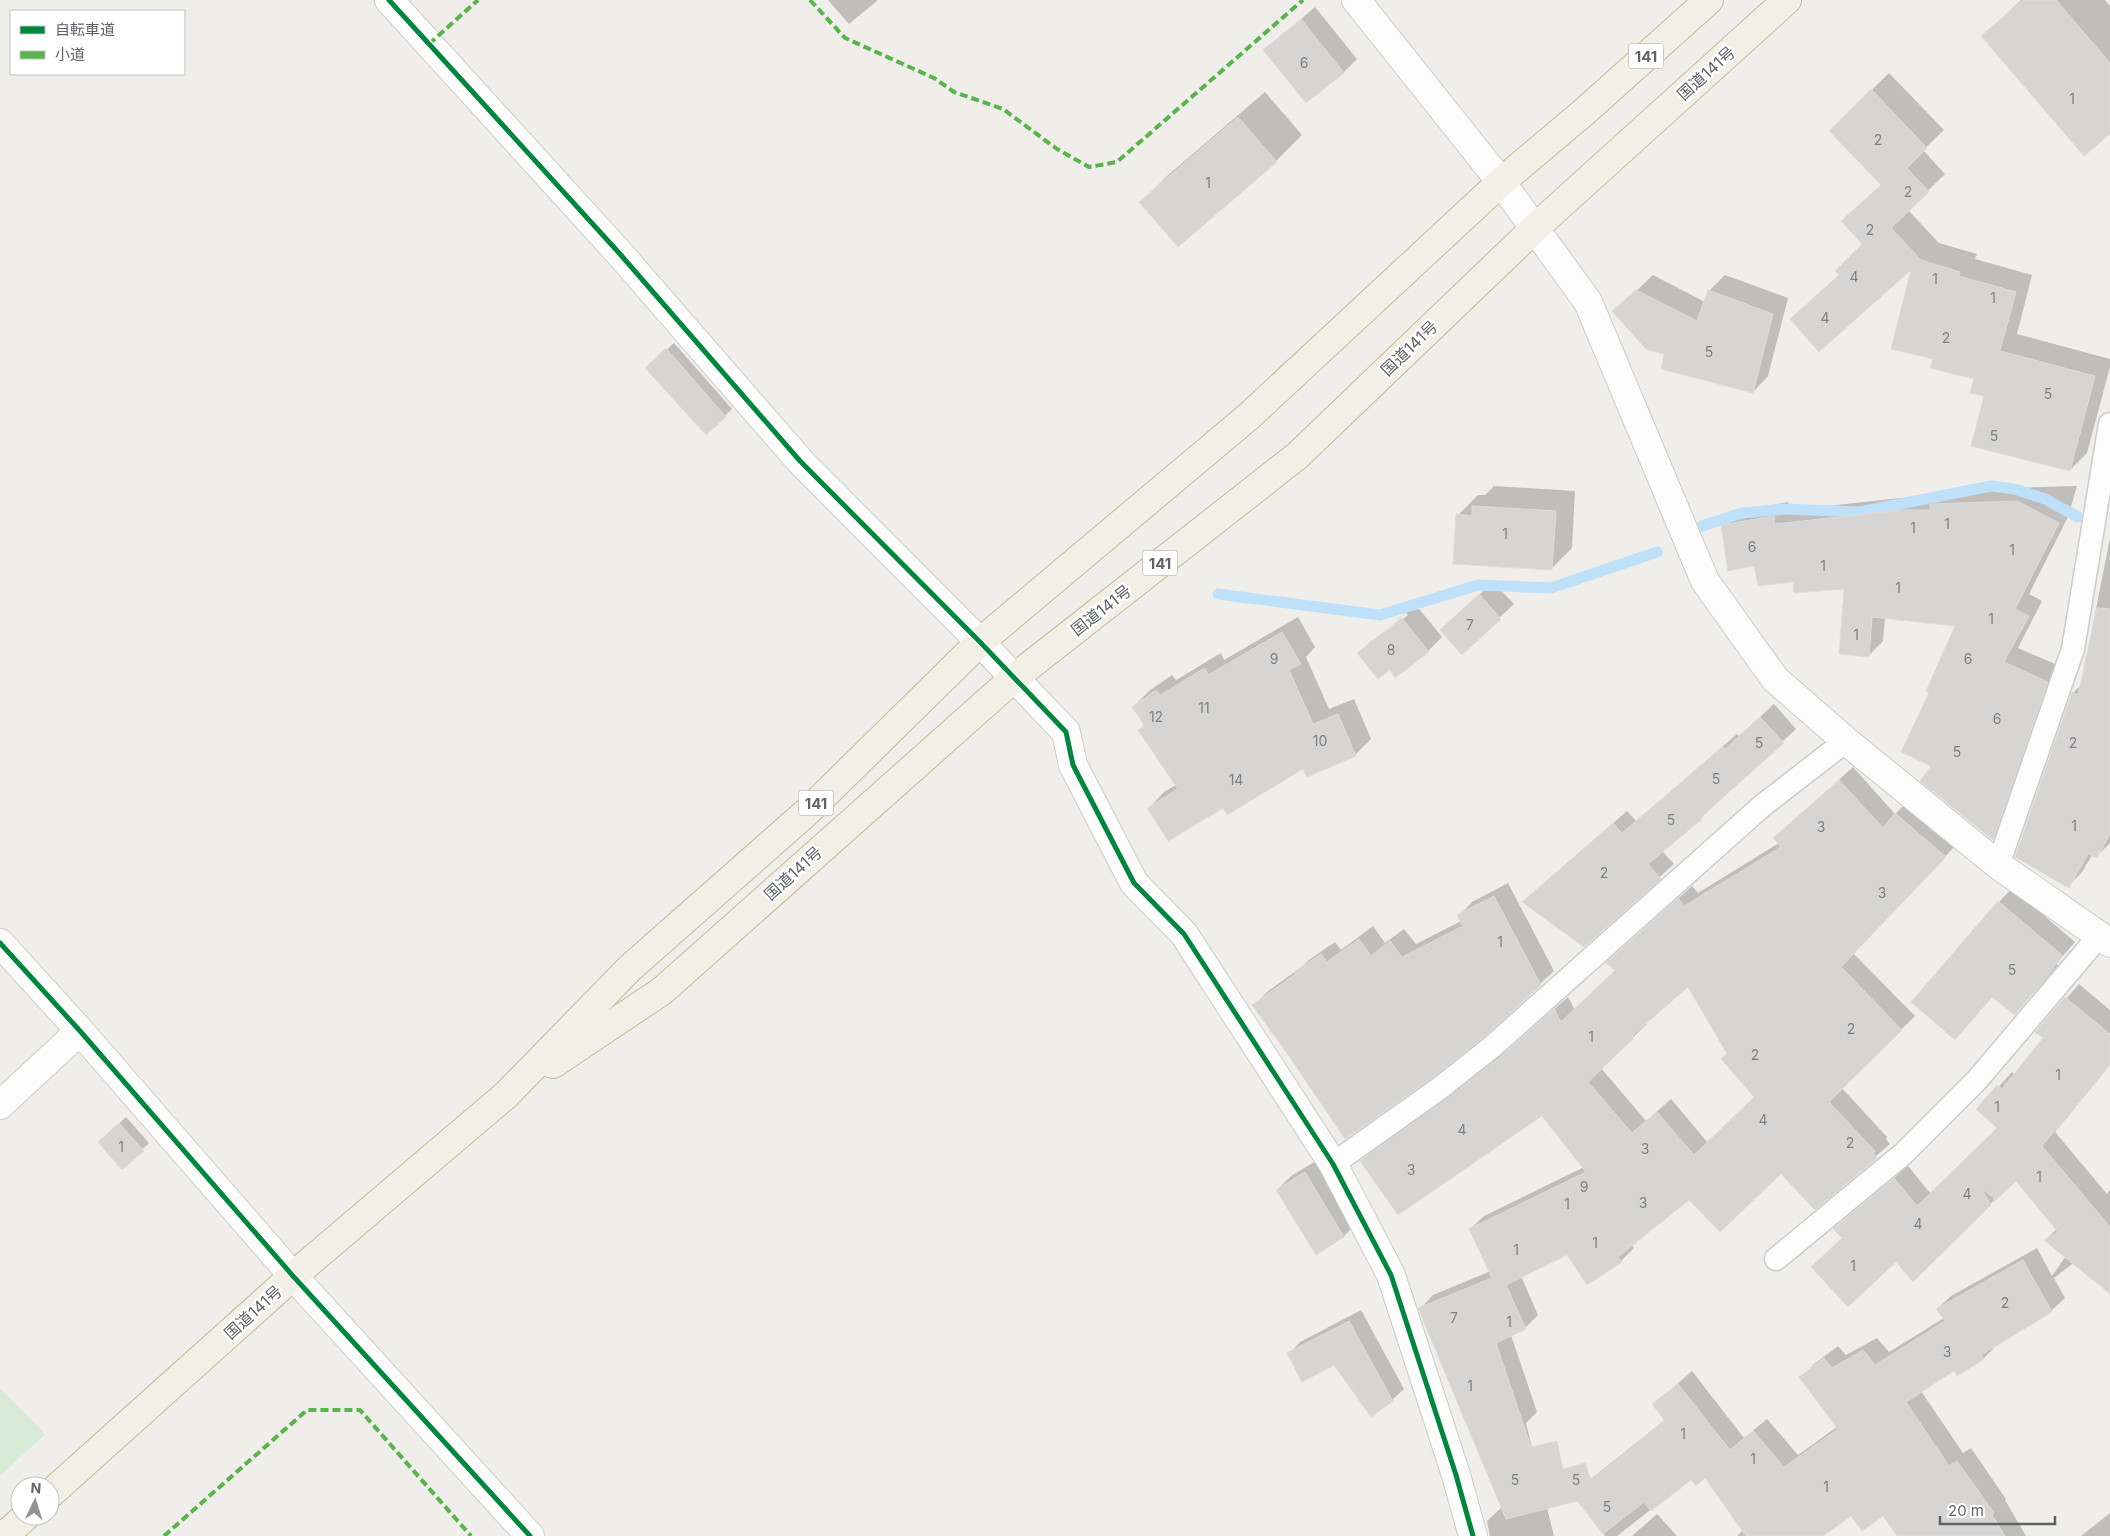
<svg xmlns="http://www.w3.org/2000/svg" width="2110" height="1536" viewBox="0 0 2110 1536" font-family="Inter,'Noto Sans JP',sans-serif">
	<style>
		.green { fill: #d8ebd6 }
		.shadow { fill: #0003; fill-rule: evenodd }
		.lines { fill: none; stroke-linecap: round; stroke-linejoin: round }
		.stream { stroke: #bfe0f9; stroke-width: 11 }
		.building { fill: #d6d5d3; stroke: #deddd9; fill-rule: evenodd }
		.service-casing { stroke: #cbcccc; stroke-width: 25 }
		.minor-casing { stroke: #cbcccc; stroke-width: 30 }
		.tertiary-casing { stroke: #cbcccc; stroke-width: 30 }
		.secondary-casing { stroke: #cacacb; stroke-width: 30 }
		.trunk-casing { stroke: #c8b996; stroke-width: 30 }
		.service { stroke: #fdfcfc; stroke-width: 22 }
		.minor { stroke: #fdfcfc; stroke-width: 28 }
		.tertiary { stroke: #fdfcfc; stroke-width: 28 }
		.secondary { stroke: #fdfcfc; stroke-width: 28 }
		.trunk { stroke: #f2f0e6; stroke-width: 28 }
		.quiet { stroke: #58b549; stroke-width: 4; stroke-dasharray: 8 4; stroke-linecap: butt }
		.cycleway-casing { stroke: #fff; stroke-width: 8 }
		.cycleway { stroke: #00873e; stroke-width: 5 }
		.labels { text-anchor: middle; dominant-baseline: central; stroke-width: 4.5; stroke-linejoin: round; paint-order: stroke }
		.number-label { font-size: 14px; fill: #7e8184 }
		.shield { fill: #fff; stroke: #8f9295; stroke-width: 1 }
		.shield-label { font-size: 15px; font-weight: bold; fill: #5f6368 }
		.street-label { font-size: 16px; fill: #5f6368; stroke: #fff }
	</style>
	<rect width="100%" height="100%" fill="#efeeea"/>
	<polygon class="green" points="0,1389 45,1434 0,1476"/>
	<g class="shadow">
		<polygon points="828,0 878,0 849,24"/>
		<polygon points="2021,0 2105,0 2110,6 2110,133 1983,36"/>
		<polygon points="1315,7 1357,59 1344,72 1306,102 1265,50"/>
		<polygon points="1889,73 1944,130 1923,150 1945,174 1908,210 1939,243 1977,254 1975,259 2032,275 2017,334 2110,359 2110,367 2087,453 2070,470 1985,395 1976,378 1935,359 1913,266 1791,319 1840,274 1864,244 1860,204 1882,184 1830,131"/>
		<polygon points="1265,92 1302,135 1276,161 1141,202 1167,176"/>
		<polygon points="1653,275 1705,302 1709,291 1725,275 1788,298 1768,376 1753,392 1666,353 1614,312"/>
		<polygon points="674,343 732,409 706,433 653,362"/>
		<polygon points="1494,486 1575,491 1572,548 1551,569 1458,515 1478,495 1485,495"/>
		<polygon points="2077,486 2068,517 2029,594 2042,601 2018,648 2062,667 2007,824 1993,839 1933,766 1957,624 1885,617 1883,641 1869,655 1845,587 1794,580 1755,565 1722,525 1736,511 1788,502 1790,510 1919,496 1940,496 1946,490"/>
		<polygon points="2110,538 2110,843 2096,857 2092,855 2082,872 2069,886 2073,693 2081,685"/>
		<polygon points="1493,582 1514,604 1462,653 1441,630"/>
		<polygon points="1416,605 1442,637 1428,651 1396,676 1390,668 1359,653 1372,640 1372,643 1408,615 1406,613 1372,639"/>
		<polygon points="1298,617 1315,647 1306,657 1329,709 1354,699 1371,739 1355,755 1304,767 1224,806 1149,808 1164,792 1176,785 1139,730 1145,724 1133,707 1149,691 1172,675 1176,680 1221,653 1224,660"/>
		<polygon points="1774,704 1796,729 1701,818 1662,851 1674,864 1584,946 1538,889 1627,811 1636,821 1737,734 1739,736"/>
		<path d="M1853,767L1895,814L1909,800L1959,842L1853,953L1915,1016L1842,1088L1887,1137L1886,1139L1890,1144L1815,1208L1781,1173L1689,1199L1632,1245L1634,1248L1621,1261L1567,1254L1521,1276L1538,1315L1525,1328L1511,1335L1537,1412L1526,1423L1554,1536H1490L1487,1521L1502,1507L1420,1309L1433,1295L1491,1271L1470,1229L1484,1216L1584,1167L1542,1115L1362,1161L1375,1148L1463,1085L1516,1043L1568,997L1575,1010L1617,970L1621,950L1692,886L1698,893L1779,843L1789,825ZM1688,985L1728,1054L1756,1097L1708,1143L1671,1099L1646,1121L1601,1068L1647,1024L1646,1022Z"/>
		<polygon points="1508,883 1554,971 1540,984 1290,1055 1254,1005 1267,992 1300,968 1310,959 1335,942 1341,950 1373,926 1385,943 1404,929 1416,944 1461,921 1459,916 1472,902"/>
		<polygon points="2012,888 2075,942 2056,964 2058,965 2015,1014 1993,996 1955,1038 1999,902"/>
		<polygon points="2079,984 2110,1010 2110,1065 2055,1132 2107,1194 2110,1190 2110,1235 2054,1278 2065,1298 2051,1311 1997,1345 1984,1358 1954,1370 1921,1391 1963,1453 1971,1448 2006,1499 2005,1500 2026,1536 1898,1536 1883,1514 1851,1514 1821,1536 1737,1536 1743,1530 1706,1477 1691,1478 1617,1536 1605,1536 1573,1495 1587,1482 1665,1420 1654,1404 1692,1371 1744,1438 1767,1419 1798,1455 1837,1427 1801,1377 1814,1364 1838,1346 1846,1355 1877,1338 1889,1352 1944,1318 1937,1309 1951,1296 2037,1248 2052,1276 2066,1256 2046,1239 2057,1229 2016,1179 1913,1280 1896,1260 1844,1238 1835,1229 1908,1166 1931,1194 1999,1128 1978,1109 2012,1072 2015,1075 2045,1038 2037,1032"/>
		<polygon points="126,1117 149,1143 122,1168 106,1136"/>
		<polygon points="1319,1159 1357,1223 1344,1236 1316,1253 1277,1190 1291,1176"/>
		<polygon points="1361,1310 1404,1389 1392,1400 1335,1363 1289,1354 1300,1342"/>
		<polygon points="2110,1513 2110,1536 2081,1536"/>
		<polygon points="1657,1514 1677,1536 1632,1536"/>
	</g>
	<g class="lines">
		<g class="stream">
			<polyline points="1702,526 1742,513 1785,509 1860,512 1991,486 2015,489 2045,499 2078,517"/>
			<polyline points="1218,594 1380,615 1478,585 1551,588 1657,552"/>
		</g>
	</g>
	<g class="building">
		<polygon points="2023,0 2056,0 2110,63 2110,134 2084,156 1981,36"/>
		<polygon points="1301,19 1344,73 1306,103 1263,50"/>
		<polygon points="1871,89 1927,148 1907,168 1929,192 1891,228 1921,260 1960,272 1959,276 2016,292 2000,351 2095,376 2070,471 1971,446 1984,396 1970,393 1974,379 1930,368 1933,359 1891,349 1911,270 1819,352 1790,319 1839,275 1835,271 1862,244 1841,221 1881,185 1829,131"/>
		<polygon points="1238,117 1277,162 1178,247 1139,202"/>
		<polygon points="1636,290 1697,321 1708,290 1773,314 1753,393 1661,369 1664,354 1646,349 1612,311"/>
		<polygon points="666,348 726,417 706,435 645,368"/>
		<polygon points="2017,501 2059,523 2015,609 2029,616 2004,662 2048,682 1993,840 1920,781 1931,766 1901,752 1929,693 1926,691 1955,626 1872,617 1869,657 1839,654 1844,589 1794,593 1793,582 1758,586 1754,566 1728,571 1721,525 1774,516 1775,524 1903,510 1930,510 1930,504"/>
		<polygon points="1472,506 1556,511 1552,570 1453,564 1456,514 1472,516"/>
		<polygon points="1479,594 1501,619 1462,655 1440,630"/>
		<polygon points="2097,608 2110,609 2110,834 2097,858 2088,854 2069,888 2015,857 2072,692 2078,695"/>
		<polygon points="1402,618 1429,652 1395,678 1390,670 1378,679 1357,653"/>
		<polygon points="1282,632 1301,664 1289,670 1313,724 1338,714 1356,756 1307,777 1303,769 1227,815 1223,808 1168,841 1147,808 1178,789 1138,730 1145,726 1132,707 1156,690 1160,695 1205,668 1208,675"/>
		<polygon points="1760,717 1784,743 1700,818 1702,819 1648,864 1661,879 1584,947 1522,902 1613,823 1622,833 1723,747 1725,749"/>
		<path d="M1839,780L1883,828L1895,813L1946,857L1841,967L1902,1030L1829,1102L1875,1151L1873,1153L1877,1158L1815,1210L1781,1174L1720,1232L1689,1200L1618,1257L1622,1262L1587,1285L1567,1255L1506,1285L1526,1329L1496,1343L1531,1447L1557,1441L1563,1469L1585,1463L1591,1480L1665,1421L1652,1404L1678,1384L1730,1450L1753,1431L1784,1467L1838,1429L1799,1377L1824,1358L1832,1368L1863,1350L1875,1365L1945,1321L1936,1309L2023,1260L2052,1312L1981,1355L1984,1359L1957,1376L1954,1371L1906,1402L1949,1466L1957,1461L1994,1513L1992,1515L2005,1536H1897L1883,1516L1862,1531L1851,1516L1823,1536H1746L1705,1478L1696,1486L1691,1480L1651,1511L1644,1502L1603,1534L1577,1501L1506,1519L1418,1308L1492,1278L1469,1229L1586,1172L1542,1116L1398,1215L1360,1161L1448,1098L1501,1056L1554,1009L1561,1022L1615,970L1606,963L1678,898L1684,906L1781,847L1773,838ZM1688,987L1727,1054L1721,1059L1754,1097L1694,1155L1657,1112L1632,1133L1588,1082L1634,1038L1632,1036Z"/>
		<polygon points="1494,896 1541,985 1485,1036 1432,1078 1345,1139 1289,1056 1252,1005 1296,974 1294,972 1321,954 1327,962 1359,939 1371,956 1390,941 1402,957 1463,926 1457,915"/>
		<polygon points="1998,901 2063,956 2015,1015 1992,997 1955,1040 1911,1002"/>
		<polygon points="2065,997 2110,1034 2110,1064 2042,1146 2110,1227 2110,1294 2044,1240 2058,1232 2016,1181 1994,1202 1994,1198 1981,1188 1991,1205 1913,1282 1896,1262 1848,1307 1811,1267 1842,1238 1833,1229 1894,1178 1917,1206 1997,1128 1976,1109 1997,1085 2002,1089 2043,1038 2035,1032"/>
		<polygon points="119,1123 144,1151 122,1170 98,1142"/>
		<polygon points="1305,1172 1344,1237 1316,1255 1276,1190"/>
		<polygon points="1349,1321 1393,1401 1371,1417 1334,1365 1302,1382 1287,1353"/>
	</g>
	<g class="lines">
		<defs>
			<g id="service">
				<polyline points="1998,865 2073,649 2110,424"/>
				<polyline points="1333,1164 1440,1088 1493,1046 1762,806 1846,741"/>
				<polyline points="1776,1259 1903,1154 1977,1080 2100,935"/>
			</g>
			<g id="minor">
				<polyline points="389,0 620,254 800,461 980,642 1066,732 1073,765 1134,883 1184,934 1333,1164 1391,1275 1456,1475 1473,1536"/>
				<polyline points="0,1105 80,1031"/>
			</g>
			<polyline id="tertiary" points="0,943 80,1031 293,1276 530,1536"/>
			<polyline id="secondary" points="1356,0 1501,182 1588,302 1705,581 1775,679 1846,741 1998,865 2110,943"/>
			<g id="trunk">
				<polyline points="553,1064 662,991 1014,678 1297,456 1535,228 1787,0"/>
				<polyline points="50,1494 293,1276 506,1095 630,968 808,811 980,642 1248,417 1501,182 1584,112 1709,0"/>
				<polyline points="4,1536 26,1516"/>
			</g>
		</defs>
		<use href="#service" class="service-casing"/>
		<use href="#minor" class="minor-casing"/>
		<use href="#tertiary" class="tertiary-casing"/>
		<use href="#secondary" class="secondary-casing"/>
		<use href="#trunk" class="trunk-casing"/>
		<use href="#service" class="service"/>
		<use href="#minor" class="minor"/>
		<use href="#tertiary" class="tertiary"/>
		<use href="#secondary" class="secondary"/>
		<use href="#trunk" class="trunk"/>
		<g class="quiet">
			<polyline points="810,0 845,38 934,78 954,92 1003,109 1057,149 1089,167 1117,162 1303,0"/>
			<polyline points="429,44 478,0"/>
			<polyline points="164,1536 307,1410 360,1410 471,1536"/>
		</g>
		<defs>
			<g id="cycleway">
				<polyline points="389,0 620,254 800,461 980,642 1066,732 1073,765 1134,883 1184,934 1333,1164 1391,1275 1456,1475 1473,1536"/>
				<polyline points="0,943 80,1031 293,1276 530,1536"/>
			</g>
		</defs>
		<use href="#cycleway" class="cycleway-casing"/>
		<use href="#cycleway" class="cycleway"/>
	</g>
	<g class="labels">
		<g class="number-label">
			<text x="1304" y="62">6</text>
			<text x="2072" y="98">1</text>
			<text x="1878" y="139">2</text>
			<text x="1208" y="182">1</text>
			<text x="1908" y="191">2</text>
			<text x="1870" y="229">2</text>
			<text x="1854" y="276">4</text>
			<text x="1935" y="278">1</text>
			<text x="1993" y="297">1</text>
			<text x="1825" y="317">4</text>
			<text x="1946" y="337">2</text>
			<text x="1709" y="351">5</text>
			<text x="2048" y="393">5</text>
			<text x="1994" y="435">5</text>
			<text x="1947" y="523">1</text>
			<text x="1913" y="527">1</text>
			<text x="1505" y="533">1</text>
			<text x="1752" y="546">6</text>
			<text x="2012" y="549">1</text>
			<text x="1823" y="565">1</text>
			<text x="1898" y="587">1</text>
			<text x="1991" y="618">1</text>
			<text x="1470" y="624">7</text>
			<text x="1856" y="634">1</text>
			<text x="1391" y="649">8</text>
			<text x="1274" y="658">9</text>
			<text x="1968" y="658">6</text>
			<text x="1204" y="707">11</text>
			<text x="1156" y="716">12</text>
			<text x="1997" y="718">6</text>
			<text x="1320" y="740">10</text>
			<text x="1759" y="742">5</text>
			<text x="2073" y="742">2</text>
			<text x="1957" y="751">5</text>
			<text x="1716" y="778">5</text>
			<text x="1236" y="779">14</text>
			<text x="1671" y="819">5</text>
			<text x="2074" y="825">1</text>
			<text x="1821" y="826">3</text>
			<text x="1604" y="872">2</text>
			<text x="1882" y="892">3</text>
			<text x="1500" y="941">1</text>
			<text x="2012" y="969">5</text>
			<text x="1851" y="1028">2</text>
			<text x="1591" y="1036">1</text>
			<text x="1755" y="1054">2</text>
			<text x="2058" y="1074">1</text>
			<text x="1997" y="1106">1</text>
			<text x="1763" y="1119">4</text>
			<text x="1462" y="1129">4</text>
			<text x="1850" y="1142">2</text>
			<text x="121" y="1146">1</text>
			<text x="1645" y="1148">3</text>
			<text x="1411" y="1169">3</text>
			<text x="2039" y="1176">1</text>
			<text x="1584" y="1186">9</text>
			<text x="1967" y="1193">4</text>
			<text x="1643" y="1202">3</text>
			<text x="1567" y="1203">1</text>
			<text x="1918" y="1223">4</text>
			<text x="1595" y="1242">1</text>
			<text x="1516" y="1249">1</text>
			<text x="1853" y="1265">1</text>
			<text x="2005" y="1302">2</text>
			<text x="1454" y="1317">7</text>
			<text x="1509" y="1321">1</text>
			<text x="1947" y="1351">3</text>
			<text x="1470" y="1385">1</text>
			<text x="1683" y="1433">1</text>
			<text x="1753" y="1458">1</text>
			<text x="1515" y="1479">5</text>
			<text x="1576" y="1479">5</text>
			<text x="1826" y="1486">1</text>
			<text x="1607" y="1506">5</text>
		</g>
		<g class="shield">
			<rect x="1628.5" y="43.5" width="35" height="25" rx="4"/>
			<rect x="1142.5" y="550.5" width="35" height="25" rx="4"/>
			<rect x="798.5" y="790.5" width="35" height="25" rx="4"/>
		</g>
		<g class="shield-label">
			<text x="1646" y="56">141</text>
			<text x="1160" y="563">141</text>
			<text x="816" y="803">141</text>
		</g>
		<g class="street-label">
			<text transform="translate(1706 73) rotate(-42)">国道141号</text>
			<text transform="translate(1409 348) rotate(-44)">国道141号</text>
			<text transform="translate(1101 610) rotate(-38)">国道141号</text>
			<text transform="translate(793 873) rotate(-42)">国道141号</text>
			<text transform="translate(253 1312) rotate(-42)">国道141号</text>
		</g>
	</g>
	<rect x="10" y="10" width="175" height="65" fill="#ffffff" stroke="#bfc1c3"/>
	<rect x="20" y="26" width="25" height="8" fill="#00873e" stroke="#bfc1c3"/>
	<text x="55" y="35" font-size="15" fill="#5f6368">自転車道</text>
	<rect x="20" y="51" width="25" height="8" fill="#58b549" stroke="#bfc1c3"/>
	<text x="55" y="60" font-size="15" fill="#5f6368">小道</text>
	<g transform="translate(35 1501) rotate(4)"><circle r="24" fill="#ffffff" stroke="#bfc1c3"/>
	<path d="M0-4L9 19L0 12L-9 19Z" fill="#919496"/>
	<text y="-8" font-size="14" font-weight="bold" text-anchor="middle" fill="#5f6368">N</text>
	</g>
	<path d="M1940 1516v8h115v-8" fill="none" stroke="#5f6368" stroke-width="2.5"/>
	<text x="1948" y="1516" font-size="15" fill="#5f6368" stroke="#ffffff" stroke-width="4" paint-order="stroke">20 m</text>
</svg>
